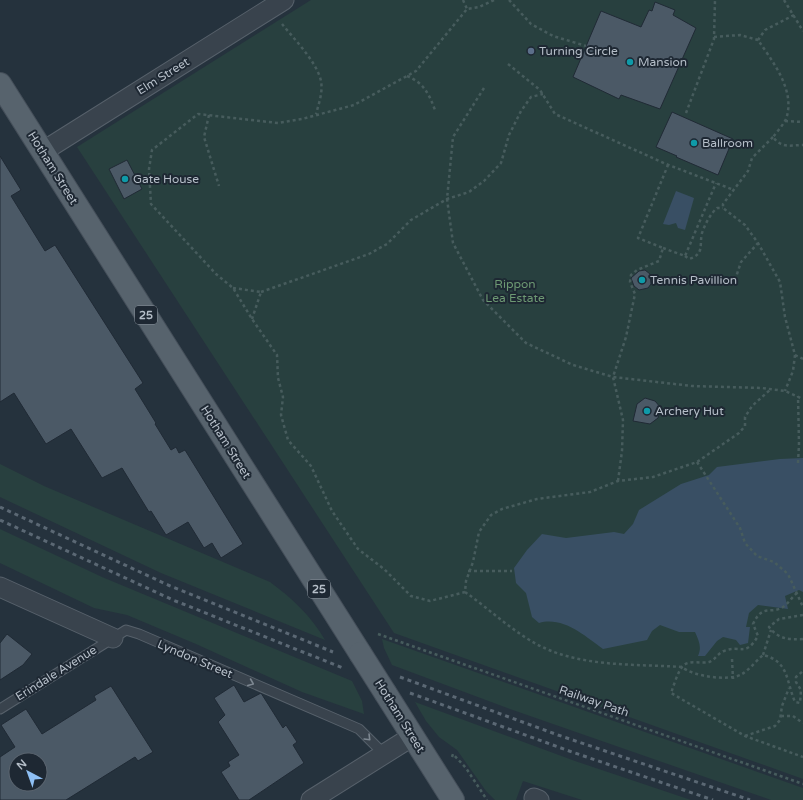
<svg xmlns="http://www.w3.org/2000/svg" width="803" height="800" viewBox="0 0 803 800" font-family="'Varela Round',sans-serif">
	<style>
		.green { fill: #28403f }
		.water { fill: #394f64 }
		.building { fill: #4b5966; stroke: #202a35; fill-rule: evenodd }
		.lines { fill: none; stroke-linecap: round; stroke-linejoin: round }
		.lane-casing { stroke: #57616b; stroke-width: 11 }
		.street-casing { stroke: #57616b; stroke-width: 21 }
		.primary-casing { stroke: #454f5a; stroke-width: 24 }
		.path { stroke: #475c5d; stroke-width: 2.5; stroke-dasharray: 3 3; stroke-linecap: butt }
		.lane { stroke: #39434d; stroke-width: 9 }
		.street { stroke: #39434d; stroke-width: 19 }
		.primary { stroke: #57636d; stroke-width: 22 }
		.rail { stroke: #5b6874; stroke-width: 3; stroke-dasharray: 4 4; stroke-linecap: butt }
		.primary-bridge-casing { stroke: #454f5a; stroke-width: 24; stroke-linecap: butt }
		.primary-bridge { stroke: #57636d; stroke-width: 22 }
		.oneway { stroke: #7d8791 }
		.service-dot { fill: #5c6f8a; stroke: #1e2833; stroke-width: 1.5 }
		.culture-dot { fill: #0f9aa8; stroke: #1e2833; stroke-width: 1.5 }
		.labels { text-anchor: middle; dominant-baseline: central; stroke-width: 4; stroke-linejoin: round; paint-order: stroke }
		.shield { fill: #1e2833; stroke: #88919b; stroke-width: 1 }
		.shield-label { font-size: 11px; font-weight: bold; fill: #b5bec8 }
		.poi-label { font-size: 12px; fill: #b5bec8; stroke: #1e2833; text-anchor: start }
		.street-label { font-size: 12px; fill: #b5bec8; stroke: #1e2833 }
		.park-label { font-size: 12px; fill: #6d9973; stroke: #1e2833 }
	</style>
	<rect width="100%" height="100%" fill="#25323d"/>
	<g class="green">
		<polygon points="311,0 803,0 803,779 394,633 77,147"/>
		<path d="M0,464L44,486L270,582C293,599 311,616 325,640L161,573L0,497Z"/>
		<polygon points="0,529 102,577 352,681 362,701 364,714 302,692 196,644 127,615 94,608 0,563"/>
		<polygon points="382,639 803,788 803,800 771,800 510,709 392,665 384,648"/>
		<polygon points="415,702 575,761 691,800 582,800 523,781 516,800 495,800 486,791 457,750 439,737 426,721"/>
	</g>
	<g class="water">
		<polygon points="676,191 694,198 685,230 678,228 676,223 669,225 663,224"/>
		<path d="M803,458V592L799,590L785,596L788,609L758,605L749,613L746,627H750L748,643L740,645L736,640L723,637L717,641L705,656H698C702,647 699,641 695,632H679L660,625L652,631L647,640L603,649C585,636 563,616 539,623L532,617L526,593L516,583L514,568L527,550L542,534L566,538L614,532L624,534L633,524L639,510L681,484L709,475L717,467L780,459Z"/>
	</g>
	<g class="building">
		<polygon points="655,2 675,10 673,15 696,28 660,109 621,95 619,99 573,77 601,11 641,27 649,10 652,11"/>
		<polygon points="672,112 733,139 718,175 676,157 677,156 656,147"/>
		<polygon points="0,156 21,190 11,196 45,251 55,245 143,383 135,389 156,423 155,424 171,450 176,447 179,453 185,450 243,544 221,558 212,543 204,548 188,522 166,535 151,511 149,512 122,468 102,478 71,429 46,444 14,393 0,402"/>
		<polygon points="127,160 142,189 124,199 109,169"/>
		<polygon points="645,270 650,274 651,284 648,288 639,290 634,286 631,278 639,271"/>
		<polygon points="645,398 655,401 661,408 658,418 650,424 633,421 637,404"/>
		<polygon points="7,634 32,654 23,665 0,680 0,643"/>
		<polygon points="234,685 244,702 261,693 283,728 286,725 297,742 293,745 304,763 249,800 239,800 221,772 230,766 228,762 239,755 218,722 225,715 214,698"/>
		<path d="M111,686L153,752L138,761L135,757L66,800H0V757L15,747L1,725L26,709L42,734L96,700L94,696ZM16,760H40V784H16Z"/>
	</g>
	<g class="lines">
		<defs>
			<polyline id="lane" points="0,709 126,630 139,634 359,729 384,754"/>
			<g id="street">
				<polyline points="42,152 284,0"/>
				<polyline points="0,587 113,638"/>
				<polyline points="534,798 539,800"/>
				<polyline points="311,800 413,736"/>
			</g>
			<g id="primary">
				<polyline points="0,84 360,653"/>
				<polyline points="386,694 453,800"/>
			</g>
		</defs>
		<use href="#lane" class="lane-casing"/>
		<use href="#street" class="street-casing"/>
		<use href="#primary" class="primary-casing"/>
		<g class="path">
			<polyline points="463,0 467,9"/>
			<polyline points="494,0 479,7 467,9 416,71 354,105 302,119 278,123 198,114 152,150 149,169 151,204 216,274 233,288 252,319 277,355 278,378 283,397 281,415 288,440 311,466 332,511 358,549 384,569 411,596 430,601 465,592 466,581 473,562 479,532 491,515 502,509 537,499 590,492 618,481 653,477 697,462 739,433 745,426 745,417 752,406 771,389"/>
			<polyline points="509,0 531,24 553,36 586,46"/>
			<polyline points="784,0 803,31"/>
			<path d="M794,15L765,30L758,40C773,62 796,91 786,119C783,125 777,132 773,137C782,149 791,145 803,145"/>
			<path d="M282,24C294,39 317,62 321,81C323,92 319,103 316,114"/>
			<polyline points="714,37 740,35 758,40"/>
			<polyline points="508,64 540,90 555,114 666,164 734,190"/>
			<path d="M407,76C424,83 429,94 435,110"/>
			<polyline points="484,88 453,137 447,199 453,243 483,300 526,343 573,365 613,377 692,386 762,388 785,391 803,399"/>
			<polyline points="686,113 714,39 715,0"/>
			<polyline points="209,115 204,137 219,186"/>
			<polyline points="785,121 803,122"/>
			<polyline points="773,137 752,158 748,171 723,204 723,208 745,225 758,243 780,282 785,317 795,355 793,371 785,391"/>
			<polyline points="663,248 685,256 716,183"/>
			<path d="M685,256L689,259C705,254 699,245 702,233C705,224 711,213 717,208H723"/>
			<polyline points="735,280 741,262 758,243"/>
			<polyline points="233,288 261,292 252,319"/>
			<polyline points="261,292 369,254 387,244 411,220 447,199 469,192 484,181 501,163 509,135 521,111 531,97 543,94"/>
			<polyline points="795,355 803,359"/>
			<polyline points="697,462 740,528 745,543 757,556 774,562 788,574 803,607"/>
			<polyline points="798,463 799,444 798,396"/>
			<polyline points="618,481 622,451 623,420 613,377 626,337 635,294 630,282 631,275 637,270 659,261 663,248 638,238 668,165"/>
			<polyline points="468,571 512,571"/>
			<path d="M465,592C491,610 519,638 549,650C590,667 638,664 682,667C692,676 730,682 742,674C749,670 756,661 763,655C789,661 786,681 795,702L800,703L801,690L796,682V677L803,671"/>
			<path d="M797,593C792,597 788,604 783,607C770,615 763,603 753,624L758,636C745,658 741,644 724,651C718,653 715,660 709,662C701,664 688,659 682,667C677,674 674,685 671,693L745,736L803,757"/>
			<path d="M803,615L779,619L769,627C778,639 789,640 803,639"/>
			<polyline points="378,634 803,784"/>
			<polyline points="763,655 771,630"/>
			<polyline points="732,659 733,679"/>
			<polyline points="781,716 793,716 803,723"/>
			<polyline points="745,736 775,726 780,720 782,706 789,688"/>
			<polyline points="452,757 453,754 466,768 487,800"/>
		</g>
		<use href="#lane" class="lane"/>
		<use href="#street" class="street"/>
		<use href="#primary" class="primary"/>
		<g class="rail">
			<polyline points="0,507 168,585 333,652"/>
			<polyline points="0,520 173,600 343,668"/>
			<polyline points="400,677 558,735 750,800"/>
			<polyline points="410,693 572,752 713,800"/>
		</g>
		<defs>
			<polyline id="primary-bridge" points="360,653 386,694"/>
		</defs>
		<use href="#primary-bridge" class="primary-bridge-casing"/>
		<use href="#primary-bridge" class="primary-bridge"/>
	</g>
	<defs><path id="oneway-chevron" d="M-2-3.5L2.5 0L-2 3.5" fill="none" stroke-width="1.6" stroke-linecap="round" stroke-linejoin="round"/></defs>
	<g class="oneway">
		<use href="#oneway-chevron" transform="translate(251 683) rotate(23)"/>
		<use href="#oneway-chevron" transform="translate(368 738) rotate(45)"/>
	</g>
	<circle class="service-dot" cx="531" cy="51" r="4"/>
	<g class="culture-dot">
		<circle cx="630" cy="62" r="4"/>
		<circle cx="694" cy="143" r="4"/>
		<circle cx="125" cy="179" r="4"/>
		<circle cx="642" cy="280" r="4"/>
		<circle cx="647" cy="411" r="4"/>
	</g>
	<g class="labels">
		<g class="shield">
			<rect x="135" y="306" width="22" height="18" rx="3"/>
			<rect x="308" y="580" width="22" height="18" rx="3"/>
		</g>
		<g class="shield-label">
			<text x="146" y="315">25</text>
			<text x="319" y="589">25</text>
		</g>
		<g class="poi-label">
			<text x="539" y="51">Turning Circle</text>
			<text x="638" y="62">Mansion</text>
			<text x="702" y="143">Ballroom</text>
			<text x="133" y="179">Gate House</text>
			<text x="650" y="280">Tennis Pavillion</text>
			<text x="655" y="411">Archery Hut</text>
		</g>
		<g class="street-label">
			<text transform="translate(163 76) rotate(-32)">Elm Street</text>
			<text transform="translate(53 168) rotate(58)">Hotham Street</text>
			<text transform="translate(226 442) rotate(58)">Hotham Street</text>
			<text transform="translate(195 659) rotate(23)">Lyndon Street</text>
			<text transform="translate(56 673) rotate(-32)">Erindale Avenue</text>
			<text transform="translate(594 701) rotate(19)">Railway Path</text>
			<text transform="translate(400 716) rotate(58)">Hotham Street</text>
		</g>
		<g class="park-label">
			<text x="515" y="284">Rippon<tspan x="515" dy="14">Lea Estate</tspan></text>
		</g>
	</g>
	<g transform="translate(28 772) rotate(319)"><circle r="19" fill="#1e2833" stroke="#5a646f"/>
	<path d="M0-3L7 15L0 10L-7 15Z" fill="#8ebff4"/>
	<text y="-6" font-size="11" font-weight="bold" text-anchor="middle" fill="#b5bec8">N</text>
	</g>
</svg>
